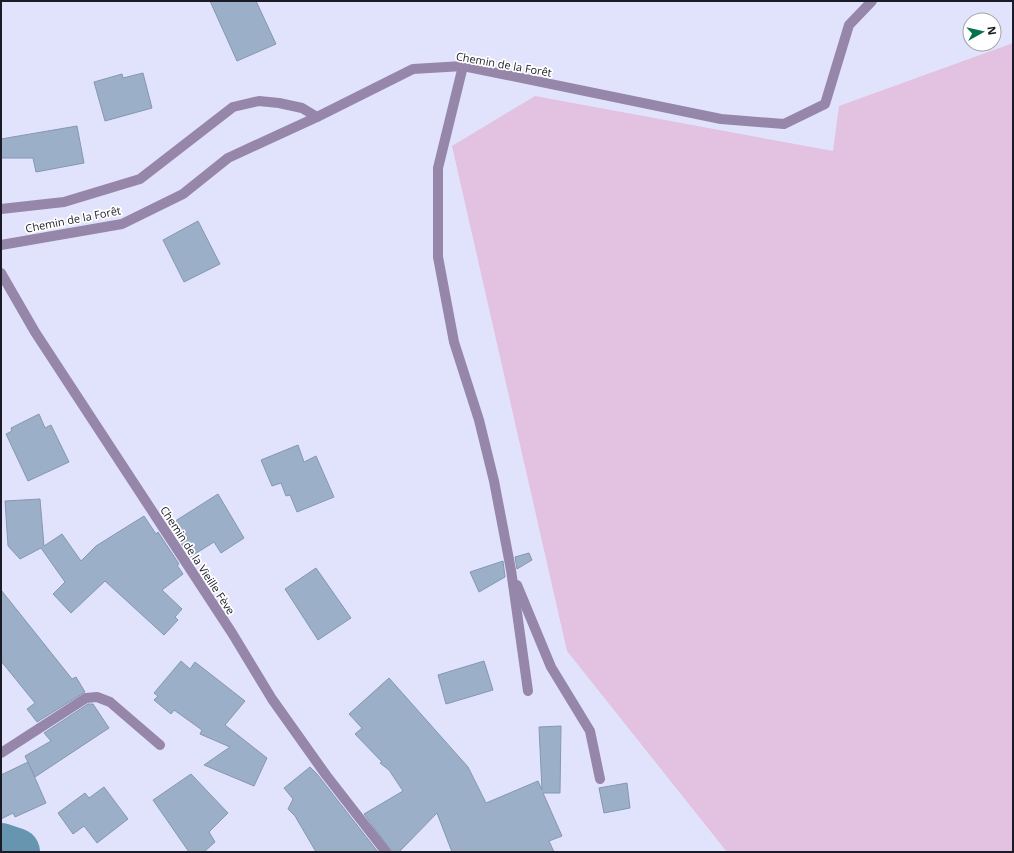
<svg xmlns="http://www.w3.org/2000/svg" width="1014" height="853" viewBox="0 0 1014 853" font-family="'Open Sans',sans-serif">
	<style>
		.green { fill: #e3c1e0 }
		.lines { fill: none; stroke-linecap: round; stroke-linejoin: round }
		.river { stroke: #6695af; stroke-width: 48 }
		.building { fill: #9cafc8; stroke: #8597b0 }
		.lane { stroke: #9686aa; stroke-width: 10 }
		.street { stroke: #9686aa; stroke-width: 10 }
		.labels { text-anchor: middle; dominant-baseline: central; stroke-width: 3.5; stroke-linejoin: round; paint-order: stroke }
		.street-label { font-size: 11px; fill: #1a1b26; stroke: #fff }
	</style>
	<rect width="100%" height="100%" fill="#e1e3fc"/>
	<polygon class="green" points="1013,43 1013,852 727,852 567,651 452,146 535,96 833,151 839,106"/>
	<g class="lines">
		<polyline class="river" points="1,847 16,852"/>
	</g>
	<g class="building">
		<polygon points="210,1 256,1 276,44 237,61"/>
		<polygon points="143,73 152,108 105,121 94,82 122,74 123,78"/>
		<polygon points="77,126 84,163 36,172 33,158 1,158 1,139"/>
		<polygon points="198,221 220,264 184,282 163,240"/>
		<polygon points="39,414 45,428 51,425 69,462 28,481 6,434 12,431 11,428"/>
		<polygon points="298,445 304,462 316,456 334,497 297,512 290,495 286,496 281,483 272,486 261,460"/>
		<polygon points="218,494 244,538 221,553 214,542 190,557 169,525"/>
		<polygon points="40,499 44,546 62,534 81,561 96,546 144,516 156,534 158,532 179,564 177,565 183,574 162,590 182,609 175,617 178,620 164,635 105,581 71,613 53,594 65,582 41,548 20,559 8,546 5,501"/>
		<polygon points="529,553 532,560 517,569 515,557"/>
		<polygon points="503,561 505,577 479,592 470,572"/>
		<polygon points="316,568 351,618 318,640 285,589"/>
		<polygon points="1,590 72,679 76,677 85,692 37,722 27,709 35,703 1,661"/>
		<polygon points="181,661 190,669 195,662 245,701 225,725 267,758 254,786 204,765 230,747 200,734 202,730 174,710 171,714 154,700 158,696 154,693"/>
		<polygon points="484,661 493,690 446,704 438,675"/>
		<polygon points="389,678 468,767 486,803 538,781 542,790 539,727 561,726 560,793 543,793 562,836 549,841 554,852 452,852 437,813 399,852 392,852 364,814 403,791 389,770 380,763 382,762 355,734 362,728 349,714"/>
		<polygon points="88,704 93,704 109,728 35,777 25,756 51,741 44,733"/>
		<polygon points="28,762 46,803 15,817 13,813 1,819 1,775"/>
		<polygon points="310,767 317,774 378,852 316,852 295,816 288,809 293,799 284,788"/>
		<polygon points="191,774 228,813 209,832 215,842 204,852 189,852 153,800"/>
		<polygon points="627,783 630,808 604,813 599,788"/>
		<polygon points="104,787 128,819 97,843 84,826 73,834 58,813 85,793 89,798"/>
	</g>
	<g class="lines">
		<polyline class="lane" points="1,209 64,202 140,179 233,107 259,101 279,103 302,108 317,117"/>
		<g class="street">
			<polyline points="463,66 438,168 438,257 454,342 479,420 494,481 511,570 528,691"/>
			<polyline points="1,245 122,224 183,194 228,158 317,117 413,69 463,66 721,119 784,124 825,104 849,25 872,1"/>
			<polyline points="1,273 35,332 232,633 272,699 326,775 386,852"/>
			<polyline points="517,585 551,667 590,731 600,779"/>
			<polyline points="1,753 86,698 97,697 110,702 160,745"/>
		</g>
	</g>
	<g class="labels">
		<g class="street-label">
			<text transform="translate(504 64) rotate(10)">Chemin de la Forêt</text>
			<text transform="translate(73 219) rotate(-11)">Chemin de la Forêt</text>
			<text transform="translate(198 560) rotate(57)">Chemin de la Vieille Fève</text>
		</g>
	</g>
	<rect width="1014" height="853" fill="none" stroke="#1a1b26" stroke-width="4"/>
	<g transform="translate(982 32) rotate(82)"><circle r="19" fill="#ffffff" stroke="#a3a4a8"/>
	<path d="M0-3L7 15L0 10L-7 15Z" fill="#04734c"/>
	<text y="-6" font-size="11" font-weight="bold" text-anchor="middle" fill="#1a1b26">N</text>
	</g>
</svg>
